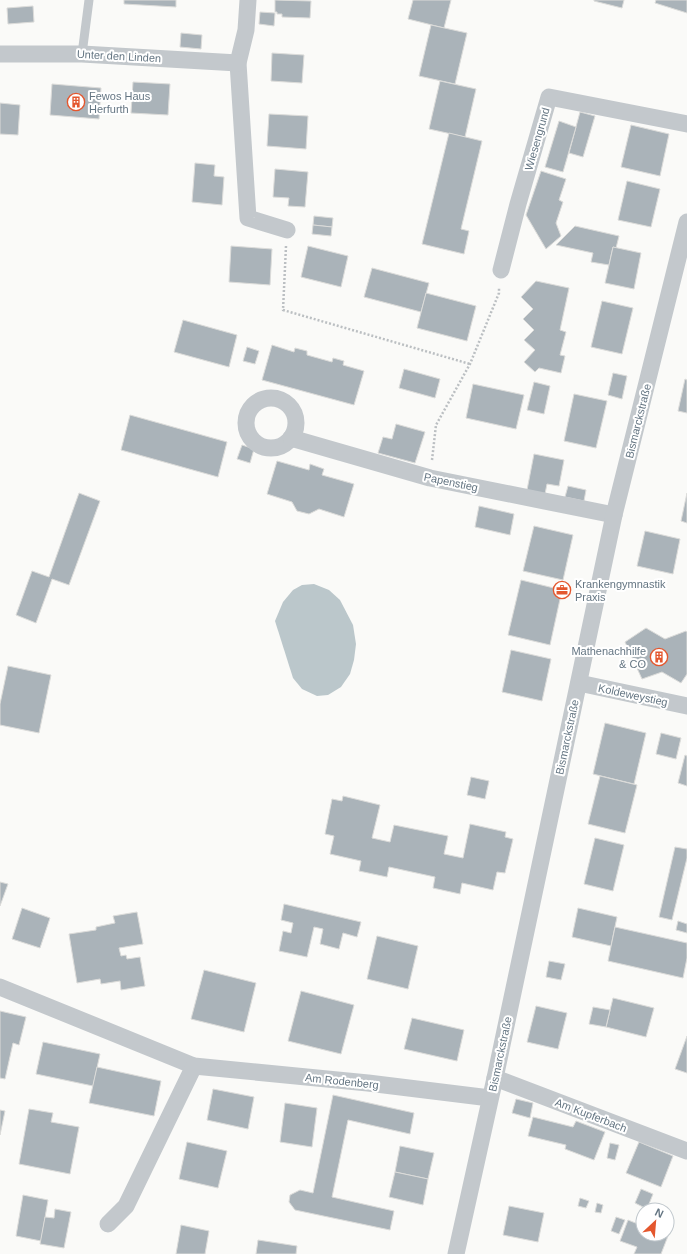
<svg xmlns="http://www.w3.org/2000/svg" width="687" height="1254" viewBox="0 0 687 1254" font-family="Arial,sans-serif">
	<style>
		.water { fill: #bbc7cb }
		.building { fill: #aab3b9; stroke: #dcdcda }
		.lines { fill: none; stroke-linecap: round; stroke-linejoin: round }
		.path { stroke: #bbbfc2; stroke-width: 2.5; stroke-dasharray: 2 2; stroke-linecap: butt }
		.lane { stroke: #c3c8cc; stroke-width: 9 }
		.street { stroke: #c3c8cc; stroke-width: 17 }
		.labels { text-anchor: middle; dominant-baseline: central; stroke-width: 4; stroke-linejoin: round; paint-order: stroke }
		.street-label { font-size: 11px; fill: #657683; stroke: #fff }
		.poi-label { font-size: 11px; fill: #657683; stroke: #fff; text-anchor: start }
	</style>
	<rect width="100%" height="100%" fill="#fafaf8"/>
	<polygon class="water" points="314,584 329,590 340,600 353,625 356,644 354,660 350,674 341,687 328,695 317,696 302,689 293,678 275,621 283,602 293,590 302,585"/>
	<g class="building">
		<polygon points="124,0 176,0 176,7 124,4"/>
		<polygon points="275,0 311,1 310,18 282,17 282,14 277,14 277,12 275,12"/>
		<polygon points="413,0 451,0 444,28 408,19"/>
		<polygon points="594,0 624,0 622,8 594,1"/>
		<polygon points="656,0 687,0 687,13 655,3"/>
		<polygon points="33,6 34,22 8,24 7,8"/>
		<polygon points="260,12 275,13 274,26 259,24"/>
		<polygon points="431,25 467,33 455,84 419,76"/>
		<polygon points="181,33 202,35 201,49 180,47"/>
		<polygon points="272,53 304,55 302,83 271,81"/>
		<polygon points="440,81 476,89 465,137 429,129"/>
		<polygon points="133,82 170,84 168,115 131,113"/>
		<polygon points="52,84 101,88 99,119 50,115"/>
		<polygon points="0,103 20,105 18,135 0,134"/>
		<polygon points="580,112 595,116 583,157 569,153"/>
		<polygon points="269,114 308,116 306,149 267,146"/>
		<polygon points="559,121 576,127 563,172 545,167"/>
		<polygon points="631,125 669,134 660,176 621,167"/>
		<polygon points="449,133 482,141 461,229 469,231 464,254 422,244"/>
		<polygon points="195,163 215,165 214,176 224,177 222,205 192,202"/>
		<polygon points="275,169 308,172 305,207 288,206 289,198 273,197"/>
		<polygon points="541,171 566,179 559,200 563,202 556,223 561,236 546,249 526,215"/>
		<polygon points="627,181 660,189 651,227 618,220"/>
		<polygon points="314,216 333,218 332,227 313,225"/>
		<polygon points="313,225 332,227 331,236 312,234"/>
		<polygon points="575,226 619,236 616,248 613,247 609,265 591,262 593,253 556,245"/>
		<polygon points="231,246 272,249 270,285 229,282"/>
		<polygon points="308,246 348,256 341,287 301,277"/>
		<polygon points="613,247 641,253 634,289 605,283"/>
		<polygon points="372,268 429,283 421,312 364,297"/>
		<polygon points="536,281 569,288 560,330 566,332 560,355 565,356 561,373 539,368 535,372 524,362 535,350 524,340 534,330 523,319 533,309 521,297"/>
		<polygon points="426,293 476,306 467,341 417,328"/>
		<polygon points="602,301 633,308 622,354 591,347"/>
		<polygon points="183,320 237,335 229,367 174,352"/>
		<polygon points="272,345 294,352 295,348 307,351 307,355 332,362 333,358 344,361 343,365 364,371 354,405 262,380"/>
		<polygon points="247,347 259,351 255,364 243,361"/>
		<polygon points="404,369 440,379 435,398 399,388"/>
		<polygon points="613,373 627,376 622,399 608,395"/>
		<polygon points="685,379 687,380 687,413 678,411"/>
		<polygon points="534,382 550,386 544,414 527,410"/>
		<polygon points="473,384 524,395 516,429 466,418"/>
		<polygon points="574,394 607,401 596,448 564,441"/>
		<polygon points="130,415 227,442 218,477 121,450"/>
		<polygon points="396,424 425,432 415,463 378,453 383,437 392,439"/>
		<polygon points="242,445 254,449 250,463 237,459"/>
		<polygon points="534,454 564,460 559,486 547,484 545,494 527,490"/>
		<polygon points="277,461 309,470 310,464 324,469 322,475 354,484 344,517 319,509 309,514 297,511 292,502 267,494"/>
		<polygon points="568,486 586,490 584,501 565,497"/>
		<polygon points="79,493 100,501 69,585 52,579 36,623 16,615 32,571 49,577"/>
		<polygon points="687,493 687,523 681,521"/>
		<polygon points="479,506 514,514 510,535 475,527"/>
		<polygon points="534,526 573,535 563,580 523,571"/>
		<polygon points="645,531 680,539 673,574 637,566"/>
		<polygon points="521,580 562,590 550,645 508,635"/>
		<polygon points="646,628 665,639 686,631 687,632 687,674 681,683 662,672 642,679 625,642"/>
		<polygon points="511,650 551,659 542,701 502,692"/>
		<polygon points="8,666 51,675 39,733 0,725 0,704"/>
		<polygon points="605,723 646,733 634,784 593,774"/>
		<polygon points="661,733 681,738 676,759 656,754"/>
		<polygon points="685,755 687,756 687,786 678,783"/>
		<polygon points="600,776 637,785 625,833 588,824"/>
		<polygon points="471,777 489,781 485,799 467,795"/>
		<polygon points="343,796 380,805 372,838 390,842 394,825 448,836 444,854 463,858 470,824 506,832 505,837 513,839 505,873 497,872 493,890 462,883 460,894 433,888 435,877 389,867 387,877 359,871 361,861 330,854 334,836 325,834 332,799 342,801"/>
		<polygon points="595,838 624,845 613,891 584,884"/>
		<polygon points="675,847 687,849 687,858 672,920 659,917"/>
		<polygon points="0,882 8,884 0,906"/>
		<polygon points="284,904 361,922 357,937 343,933 339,949 320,944 323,929 314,927 307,957 279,951 283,931 291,933 293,923 281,920"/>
		<polygon points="22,908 50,918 40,948 12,939"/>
		<polygon points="578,908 617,917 611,946 572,937"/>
		<polygon points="137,912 143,944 119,948 121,956 126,955 127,959 140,957 145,986 121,990 120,981 101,984 100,979 77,983 69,934 96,930 96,927 115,923 113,916"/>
		<polygon points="678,921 687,924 687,933 676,930"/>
		<polygon points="615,927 687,943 687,958 683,978 608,961"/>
		<polygon points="377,936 418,946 408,989 367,979"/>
		<polygon points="549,961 565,964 561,980 546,977"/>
		<polygon points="204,970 256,983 244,1032 191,1019"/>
		<polygon points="301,991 354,1005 341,1054 288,1041"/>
		<polygon points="613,998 654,1008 646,1037 606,1027"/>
		<polygon points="536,1006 567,1013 558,1049 527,1042"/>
		<polygon points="593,1007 610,1010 606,1027 589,1024"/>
		<polygon points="0,1011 26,1017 19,1045 13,1043 5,1079 0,1078"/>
		<polygon points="412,1018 464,1030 457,1061 404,1049"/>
		<polygon points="687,1036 687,1073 675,1069"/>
		<polygon points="43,1042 100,1054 93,1086 36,1074"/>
		<polygon points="97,1067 161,1081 154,1116 89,1103"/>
		<polygon points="213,1089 254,1097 248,1129 207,1120"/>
		<polygon points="333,1095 414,1113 410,1134 348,1120 332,1197 394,1211 390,1230 295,1210 289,1202 290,1195 300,1190 313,1193"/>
		<polygon points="516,1099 533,1103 530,1118 512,1113"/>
		<polygon points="285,1103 317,1108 312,1147 280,1142"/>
		<polygon points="29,1109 53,1113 51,1122 79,1127 70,1174 19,1164"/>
		<polygon points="0,1110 5,1111 0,1135"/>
		<polygon points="533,1117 573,1127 576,1121 605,1132 594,1160 565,1149 566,1145 528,1136"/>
		<polygon points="187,1142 227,1151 218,1188 179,1179"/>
		<polygon points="639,1142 673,1156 661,1187 626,1173"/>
		<polygon points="610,1143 619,1145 615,1160 607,1158"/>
		<polygon points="400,1146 434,1153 428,1179 395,1172"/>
		<polygon points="395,1172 428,1179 423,1205 389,1197"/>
		<polygon points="641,1189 653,1194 647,1209 635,1203"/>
		<polygon points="23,1195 48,1200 41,1241 16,1236"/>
		<polygon points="580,1198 589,1201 586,1208 578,1206"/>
		<polygon points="597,1203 603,1205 601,1213 595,1212"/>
		<polygon points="509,1206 544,1213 538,1242 503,1235"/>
		<polygon points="55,1209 71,1212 64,1248 40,1244 45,1217 54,1218"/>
		<polygon points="616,1217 625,1220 619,1234 611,1231"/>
		<polygon points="628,1220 643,1226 643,1234 663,1234 668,1236 661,1254 634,1254 637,1247 620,1241"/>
		<polygon points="181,1225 209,1231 205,1254 176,1254"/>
		<polygon points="258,1240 297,1246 296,1254 256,1254"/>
	</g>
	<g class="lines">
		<g class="path">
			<polyline points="286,246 283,310 470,364"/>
			<polyline points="432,460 436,425 470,364 499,293 499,288"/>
		</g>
		<polyline class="lane" points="82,54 89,0"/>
		<g class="street">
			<polyline points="248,0 246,30 238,63 248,218 287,230"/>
			<polyline points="0,54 82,54 238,63"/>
			<polyline points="501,270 518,204 549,97 687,124"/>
			<circle cx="271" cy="423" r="25"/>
			<polyline points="291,438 430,478 614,515"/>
			<polyline points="579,683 687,706"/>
			<polyline points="0,987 194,1066 368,1083 490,1098"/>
			<polyline points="495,1078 687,1151"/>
			<polyline points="108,1224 126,1206 194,1066"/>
			<polyline points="456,1254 495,1078 614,515 687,222"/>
		</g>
	</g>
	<defs>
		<symbol id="building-ring" viewBox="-11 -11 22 22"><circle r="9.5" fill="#fff" stroke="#e4572e" stroke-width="1.5"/><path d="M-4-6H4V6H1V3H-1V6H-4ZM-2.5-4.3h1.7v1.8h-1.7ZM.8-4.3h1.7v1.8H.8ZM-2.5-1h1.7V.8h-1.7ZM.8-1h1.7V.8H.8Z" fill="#e4572e"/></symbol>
		<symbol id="office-ring" viewBox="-11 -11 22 22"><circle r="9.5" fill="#fff" stroke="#e4572e" stroke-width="1.5"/><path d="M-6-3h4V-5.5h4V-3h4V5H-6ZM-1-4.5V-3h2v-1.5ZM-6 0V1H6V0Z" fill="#e4572e"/></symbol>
	</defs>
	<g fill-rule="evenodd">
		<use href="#building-ring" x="66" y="92" width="20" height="20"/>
		<use href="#office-ring" x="552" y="580" width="20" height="20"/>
		<use href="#building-ring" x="649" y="647" width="20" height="20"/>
	</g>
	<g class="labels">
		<g class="street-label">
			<text transform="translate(119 56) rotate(3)">Unter den Linden</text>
			<text transform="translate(537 139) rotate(-74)">Wiesengrund</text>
			<text transform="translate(638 421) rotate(-76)">Bismarckstraße</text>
			<text transform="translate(451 482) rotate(12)">Papenstieg</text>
			<text transform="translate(633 695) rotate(12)">Koldeweystieg</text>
			<text transform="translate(567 737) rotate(-78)">Bismarckstraße</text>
			<text transform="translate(500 1054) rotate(-78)">Bismarckstraße</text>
			<text transform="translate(342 1081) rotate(6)">Am Rodenberg</text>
			<text transform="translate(591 1115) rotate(21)">Am Kupferbach</text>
		</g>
		<g class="poi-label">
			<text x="89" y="96">Fewos Haus<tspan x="89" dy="13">Herfurth</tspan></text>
			<text x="575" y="584">Krankengymnastik<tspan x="575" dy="13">Praxis</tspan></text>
			<text x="646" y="651" text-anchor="end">Mathenachhilfe<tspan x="646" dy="13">&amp; CO</tspan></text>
		</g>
	</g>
	<g transform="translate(655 1222) rotate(26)"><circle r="19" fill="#ffffff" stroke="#c1c8cd"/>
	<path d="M0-3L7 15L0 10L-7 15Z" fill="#e4572e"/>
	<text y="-6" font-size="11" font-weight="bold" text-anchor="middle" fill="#657683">N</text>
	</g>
</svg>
